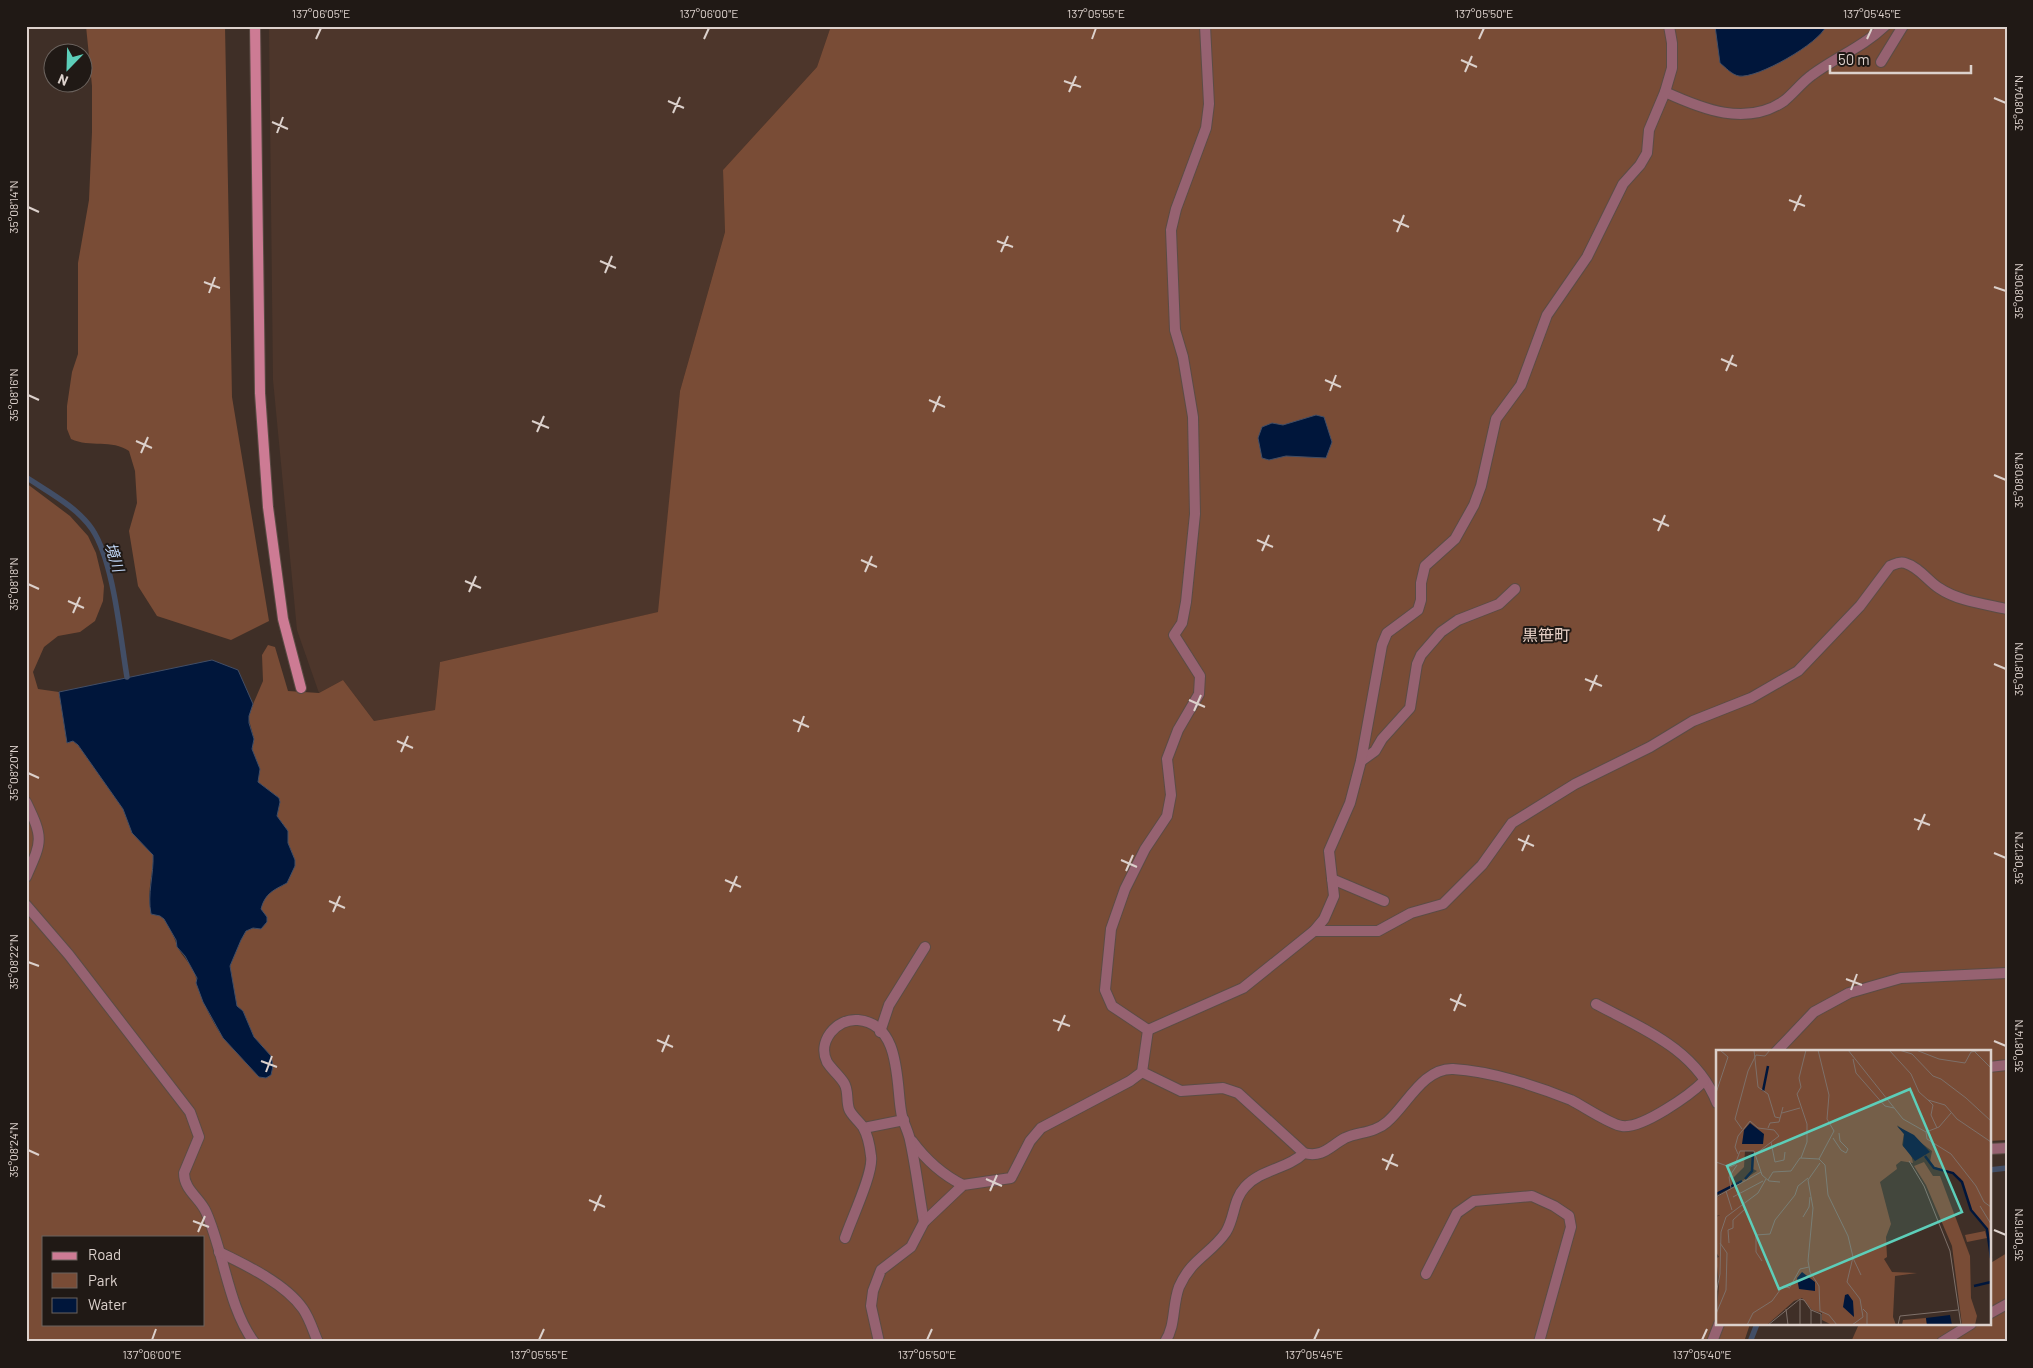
<svg xmlns="http://www.w3.org/2000/svg" width="2033" height="1368" viewBox="0 0 2033 1368" font-family="Barlow,'Noto Sans JP',sans-serif">
	<style>
		.built { fill: #4d362b }
		.green { fill: #794c36; fill-rule: evenodd }
		.water { fill: #00163b; stroke: #424e66 }
		.lines { fill: none; stroke-linecap: round; stroke-linejoin: round }
		.stream { stroke: #424e66; stroke-width: 5.5 }
		.lane-casing { stroke: #5b4c45; stroke-width: 12 }
		.street-casing { stroke: #5b4c45; stroke-width: 12 }
		.secondary-casing { stroke: #5b4c45; stroke-width: 12 }
		.lane { stroke: #966271; stroke-width: 10 }
		.street { stroke: #966271; stroke-width: 10 }
		.secondary { stroke: #cd7b94; stroke-width: 10 }
		.ticks { fill: none; stroke: #dcd1cc; stroke-width: 2 }
		.labels { text-anchor: middle; dominant-baseline: central; stroke-width: 4; stroke-linejoin: round; paint-order: stroke }
		.water-label { font-size: 15px; font-style: italic; fill: #c3d9f9; stroke: #201915 }
		.quarter-label { font-size: 16px; fill: #e6d0c6; stroke: #201915 }
		.inset-river { fill: none; stroke: #00163b; stroke-width: 2.5 }
		.inset-road { fill: none; stroke: #7e7069; stroke-width: 1 }
		.view { fill: #5dceb9; fill-opacity: 0.15; stroke: #5dceb9; stroke-width: 2.5 }
		.inset-edge { fill: none; stroke: #dcd1cc; stroke-width: 2.5 }
		.neatline { fill: none; stroke: #dcd1cc; stroke-width: 2 }
		.ticks-label { font-size: 12px; text-anchor: middle; fill: #dcd1cc }
	</style>
	<rect width="100%" height="100%" fill="#3f2f27"/>
	<polygon class="built" points="269,26 831,26 817,67 723,170 725,232 680,391 659,612 440,662 435,710 374,721 343,680 319,693 297,630 273,380"/>
	<g class="green">
		<path d="M86,26H225L232,397L269,621L231,640L157,616L138,586L129,531L137,503L135,471L129,451C112,439 90,448 71,439L67,429V406L72,372L78,354V263L89,200L92,132V86Z"/>
		<path d="M831,26H2007V1140L1989,1141V1052H1717V1324H1750L1744,1342H26V483L70,516L88,536L96,553L104,586L103,601L95,621L80,632L58,636L44,647L33,672L38,689L59,692L67,743L73,741L78,745L123,809L132,833L153,855C154,871 144,902 153,915C155,915 158,915 160,916C168,920 174,938 177,945C181,957 194,965 196,978C200,996 211,1021 223,1037C234,1052 256,1063 271,1075L273,1066L271,1056L254,1037L243,1011L237,1006L232,980L230,966L241,940L246,931L253,928L257,929L262,914L260,909C264,897 270,889 282,886L295,860L288,843V831L277,816L280,802L279,798L258,782L260,769L252,749L254,739L248,716L263,681L262,655L268,645L275,647L288,691L319,693L343,680L374,721L435,710L440,662L658,612L680,391L725,232L723,170L817,67ZM44,1237H204V1324H44Z"/>
		<polygon points="2007,1253 2007,1342 1851,1342 1859,1324 1989,1324 1989,1264"/>
	</g>
	<g class="water">
		<path d="M1715,26H1826C1820,43 1757,79 1739,76C1732,75 1725,67 1720,63Z"/>
		<polygon points="1316,415 1324,417 1332,442 1326,458 1286,456 1269,460 1262,458 1258,438 1262,427 1272,423 1283,425"/>
		<path d="M212,660L238,670L253,704L249,716V723L254,739L252,749L260,769L258,782L279,798L280,802L277,816L288,831V843L295,860V866L287,883C274,890 265,893 261,909L267,917V922L261,929L253,928L246,931L241,940L230,966L237,1006L243,1011L254,1037L271,1056L273,1066L271,1075L266,1078L259,1077L223,1038L203,1002L196,983L197,978L185,956L177,947L176,940L164,919L160,916L151,914C147,894 154,874 153,855L132,833L123,809L78,745L73,741L67,743L59,692Z"/>
	</g>
	<g class="lines">
		<g class="stream">
			<path d="M26,477C48,492 76,506 92,529C114,562 120,636 127,677"/>
			<polyline points="1989,1170 2007,1168"/>
			<polyline points="1750,1342 1757,1324"/>
		</g>
		<defs>
			<g id="lane">
				<polyline points="1881,62 1903,26"/>
				<path d="M1665,92C1702,109 1746,127 1784,101C1794,93 1802,82 1812,75C1836,57 1863,47 1885,26"/>
				<polyline points="1361,761 1375,751 1382,739 1410,708 1417,664 1421,655 1441,632 1458,620 1499,604 1515,589"/>
				<path d="M26,802C44,839 42,841 26,877"/>
				<polyline points="1332,879 1384,901"/>
				<path d="M26,905L69,955L190,1112L199,1137L184,1173C184,1190 200,1198 206,1212C224,1252 228,1307 254,1342"/>
				<path d="M1314,931H1378L1411,913L1443,904L1482,865L1512,823L1575,784L1650,747L1693,721L1751,698L1798,671L1860,606L1890,566C1895,564 1899,561 1905,563C1919,567 1928,581 1939,588C1958,601 1985,604 2007,609"/>
				<path d="M1596,1004C1643,1029 1696,1049 1717,1103"/>
				<polyline points="1148,1030 1243,988 1314,931 1324,919 1334,896 1329,851 1350,803 1361,761 1382,645 1387,633 1418,610 1421,600 1421,583 1425,566 1455,539 1474,505 1481,486 1496,419 1521,385 1547,315 1587,257 1623,184 1640,165 1647,153 1649,130 1665,92 1672,68 1672,43 1669,26"/>
				<polyline points="880,1032 889,1005 925,947"/>
				<polyline points="1776,1052 1814,1012 1849,993 1901,978 2007,973"/>
				<polyline points="1989,1067 2007,1065"/>
				<path d="M1142,1072L1181,1091L1223,1088L1238,1093L1304,1153C1323,1158 1330,1146 1345,1138C1358,1132 1375,1133 1387,1122C1407,1105 1423,1068 1453,1069C1490,1071 1537,1086 1571,1100C1583,1106 1611,1125 1622,1126C1642,1129 1690,1095 1704,1081"/>
				<polyline points="864,1128 904,1120"/>
				<path d="M912,1141C926,1160 941,1174 963,1185"/>
				<path d="M845,1238C851,1220 874,1172 871,1156C870,1147 867,1134 863,1127C859,1121 851,1115 849,1109C846,1100 849,1091 844,1083C839,1075 832,1070 827,1062C817,1042 836,1018 858,1020C901,1024 896,1082 901,1111C902,1121 908,1130 910,1140C916,1167 919,1195 924,1222"/>
				<path d="M219,1252C246,1265 286,1284 303,1309C310,1319 313,1331 318,1342"/>
				<polyline points="1426,1274 1457,1213 1474,1201 1532,1196 1554,1206 1569,1216 1571,1227 1539,1342"/>
				<polyline points="1989,1314 2007,1304"/>
				<polyline points="879,1342 871,1306 873,1291 881,1270 911,1247 924,1222 963,1185 1011,1178 1030,1141 1041,1128 1130,1081 1142,1072 1148,1030 1112,1006 1105,990 1111,929 1125,889 1145,849 1167,816 1171,795 1167,759 1178,730 1199,694 1200,676 1174,635 1182,623 1186,602 1195,514 1193,417 1183,357 1175,330 1171,230 1176,209 1206,128 1209,104 1205,26"/>
				<path d="M1165,1342C1176,1325 1172,1306 1179,1287C1191,1259 1211,1254 1226,1232C1235,1217 1233,1200 1245,1187C1261,1169 1288,1169 1304,1153"/>
				<polyline points="1712,1342 1719,1324"/>
				<polyline points="1942,1342 1971,1324"/>
			</g>
			<polyline id="street" points="1989,1149 2007,1148"/>
			<polyline id="secondary" points="255,26 260,393 268,507 283,619 301,688"/>
		</defs>
		<use href="#lane" class="lane-casing"/>
		<use href="#street" class="street-casing"/>
		<use href="#secondary" class="secondary-casing"/>
		<use href="#lane" class="lane"/>
		<use href="#street" class="street"/>
		<use href="#secondary" class="secondary"/>
	</g>
	<path class="ticks" d="M316,39L321,28M704,39L709,28M1092,39L1096,28M1479,39L1484,28M1867,39L1872,28M1461,60L1477,67M1465,72L1472,56M1064,81L1081,87M1069,92L1076,76M1994,98L2006,103M668,101L684,108M673,113L680,97M272,122L288,129M277,133L283,117M1789,200L1805,206M28,207L39,212M1794,211L1801,195M1393,220L1409,227M1397,232L1404,215M997,241L1013,247M1001,252L1008,236M600,261L616,268M605,273L612,256M204,282L220,288M1994,287L2006,291M209,293L215,277M1721,359L1737,366M1726,371L1733,355M1325,380L1341,387M1330,391L1336,375M28,395L39,400M929,400L945,407M933,412L940,396M532,421L549,428M537,432L544,416M136,441L152,448M141,453L148,437M1994,475L2006,480M1653,519L1669,526M1658,531L1665,515M1257,540L1273,547M1262,551L1269,535M861,560L877,567M865,572L872,556M465,581L481,588M28,584L39,589M469,592L476,576M68,601L84,608M73,613L80,597M1994,664L2006,669M1585,679L1602,686M1590,691L1597,675M1189,700L1205,707M1194,711L1201,695M793,720L809,727M798,732L804,716M397,741L413,748M401,752L408,736M28,773L39,778M1914,819L1930,825M1918,830L1925,814M1518,839L1534,846M1522,851L1529,835M1994,853L2006,858M1121,860L1137,867M1126,871L1133,855M725,880L741,887M730,892L737,876M329,901L345,908M333,912L340,896M28,962L39,966M1846,979L1862,985M1851,990L1857,974M1450,999L1466,1006M1454,1011L1461,994M1053,1020L1070,1026M1058,1031L1065,1015M657,1040L673,1047M1994,1041L2006,1046M662,1052L669,1035M261,1061L277,1067M266,1072L272,1056M28,1150L39,1155M1382,1159L1398,1166M1386,1170L1393,1154M986,1179L1002,1186M990,1191L997,1175M589,1200L605,1207M594,1211L601,1195M193,1221L209,1227M1994,1230L2006,1235M198,1232L205,1216M152,1340L156,1329M539,1340L544,1329M927,1340L932,1329M1314,1340L1319,1329M1702,1340L1707,1329"/>
	<g class="labels">
		<g class="water-label">
			<text transform="translate(115 557) rotate(72)">境川</text>
		</g>
		<g class="quarter-label">
			<text x="1546" y="634">黒笹町</text>
		</g>
	</g>
	<g transform="translate(1716 1050)">
		<rect width="275" height="275" fill="#3f2f27"/>
		<path d="M0,0H275V201L272,180L255,161L245,129L235,122L218,117L214,112L216,101L181,75L188,84L186,95L195,104L197,113L185,111L180,115L181,119L164,132L175,174L170,187L171,207L168,209L176,222L201,223L179,226L177,267L180,275H116L106,270V263L96,260L86,248L78,251L51,275H0L3,233L0,208L3,207L0,202V167L4,165L0,166V148L41,121L37,119L38,101H29L28,117L16,129V135L0,144ZM208,112L217,126H224L254,206L255,248L261,266L259,275H246L236,196L210,135L198,116ZM269,181L271,188L251,192L249,185ZM210,268L211,275H186L187,270Z" fill="#794c36"/>
		<path d="M34,73L48,84L47,94H26L28,80ZM181,76L198,85L214,102L199,111L187,96L188,84ZM86,222L99,232V241L83,239L81,228ZM132,244L137,251L138,267L127,257L129,245ZM234,265L236,275H211L210,268Z" fill="#00163b"/>
		<path class="inset-river" d="M47,41L52,16M209,106L218,118L237,123L246,132L255,160L271,179L275,208M29,129L36,121L37,103M0,144L26,131M258,236L275,232"/>
		<path class="inset-road" d="M38,0L42,37L52,44L59,67L64,68M102,0L113,45L111,69L118,81L103,109L109,115L112,145L132,186L137,207L131,232L144,249L147,267L136,275M132,0L187,69L210,82L223,77L235,63M173,0L195,24L203,42L212,50L229,55L241,69L275,92M183,0L196,4L217,26L225,29L250,48L275,71M200,0L223,9L249,13L255,2L266,0M258,1L275,18M137,9L140,23L169,56L178,58M0,43L12,7L4,0M212,50L217,55L215,65L221,78M66,63L84,58M52,78L54,73L63,72L67,57M26,79L19,69L32,21L40,5L49,6L54,0M210,82L211,89L235,104L260,136L268,152L275,157M117,88L125,100L130,103L132,99L124,91L123,83M55,92L59,112L68,110L69,102M22,104L19,97L22,86L34,71L42,78L58,80L63,86L41,103M85,108L91,92V74L81,44L85,37L83,28L90,0M193,111L208,136L234,201L245,275M0,112L14,117L19,115L24,101H38L46,125L53,131L64,132M104,113L92,130L97,158L92,211L94,222L103,236L104,261L113,265L121,275M52,130L57,122L75,121L84,108L103,109M15,138L13,127L21,115M10,141L16,160M0,147L45,122M17,147L47,131M264,156L275,174M87,167L93,157L94,147M13,193L12,180L17,178V170L29,159M137,208L145,225M46,211L40,202V185L54,184L59,170L79,145L82,136L92,128M74,237L84,219L93,217M0,244L4,224L5,182L10,167L42,143L50,129M84,249V275M70,259L72,275M147,259L151,263V275M95,260L105,264V275M0,264L10,240L11,203L4,193M31,275L37,263L56,251L67,236L74,238M52,275L84,249L88,250L95,260V275M182,275L184,266L242,260"/>
		<path class="view" d="M194,39L246,162L63,239L11,116Z"/>
		<rect width="275" height="275" class="inset-edge"/>
	</g>
	<rect width="2033" height="1368" fill="none" stroke="#201915" stroke-width="55"/>
	<rect x="42" y="1236" width="162" height="90" fill="#201915" stroke="#6b635e"/>
	<rect x="52" y="1252" width="25" height="8" fill="#cd7b94" stroke="#6b635e"/>
	<text x="88" y="1260" font-size="15" fill="#dcd1cc">Road</text>
	<rect x="52" y="1273" width="25" height="15" fill="#794c36" stroke="#6b635e"/>
	<text x="88" y="1286" font-size="15" fill="#dcd1cc">Park</text>
	<rect x="52" y="1298" width="25" height="15" fill="#00163b" stroke="#6b635e"/>
	<text x="88" y="1310" font-size="15" fill="#dcd1cc">Water</text>
	<g transform="translate(68 68) rotate(203)"><circle r="24" fill="#201915" stroke="#6b635e"/>
	<path d="M0-4L9 19L0 12L-9 19Z" fill="#5dceb9"/>
	<text y="-8" font-size="14" font-weight="bold" text-anchor="middle" fill="#dcd1cc">N</text>
	</g>
	<path d="M1830 65v8h141v-8" fill="none" stroke="#dcd1cc" stroke-width="2.5"/>
	<text x="1838" y="65" font-size="15" fill="#dcd1cc" stroke="#201915" stroke-width="4" paint-order="stroke">50 m</text>
	<rect x="28" y="28" width="1978" height="1312" class="neatline"/>
	<g class="ticks-label">
		<text x="321" y="18">137°06'05"E</text>
		<text x="709" y="18">137°06'00"E</text>
		<text x="1096" y="18">137°05'55"E</text>
		<text x="1484" y="18">137°05'50"E</text>
		<text x="1872" y="18">137°05'45"E</text>
		<text transform="translate(2019 103) rotate(-90)" y="4">35°08'04"N</text>
		<text transform="translate(14 207) rotate(-90)" y="4">35°08'14"N</text>
		<text transform="translate(2019 291) rotate(-90)" y="4">35°08'06"N</text>
		<text transform="translate(14 395) rotate(-90)" y="4">35°08'16"N</text>
		<text transform="translate(2019 480) rotate(-90)" y="4">35°08'08"N</text>
		<text transform="translate(14 584) rotate(-90)" y="4">35°08'18"N</text>
		<text transform="translate(2019 669) rotate(-90)" y="4">35°08'10"N</text>
		<text transform="translate(14 773) rotate(-90)" y="4">35°08'20"N</text>
		<text transform="translate(2019 858) rotate(-90)" y="4">35°08'12"N</text>
		<text transform="translate(14 962) rotate(-90)" y="4">35°08'22"N</text>
		<text transform="translate(2019 1046) rotate(-90)" y="4">35°08'14"N</text>
		<text transform="translate(14 1150) rotate(-90)" y="4">35°08'24"N</text>
		<text transform="translate(2019 1235) rotate(-90)" y="4">35°08'16"N</text>
		<text x="152" y="1359">137°06'00"E</text>
		<text x="539" y="1359">137°05'55"E</text>
		<text x="927" y="1359">137°05'50"E</text>
		<text x="1314" y="1359">137°05'45"E</text>
		<text x="1702" y="1359">137°05'40"E</text>
	</g>
</svg>
